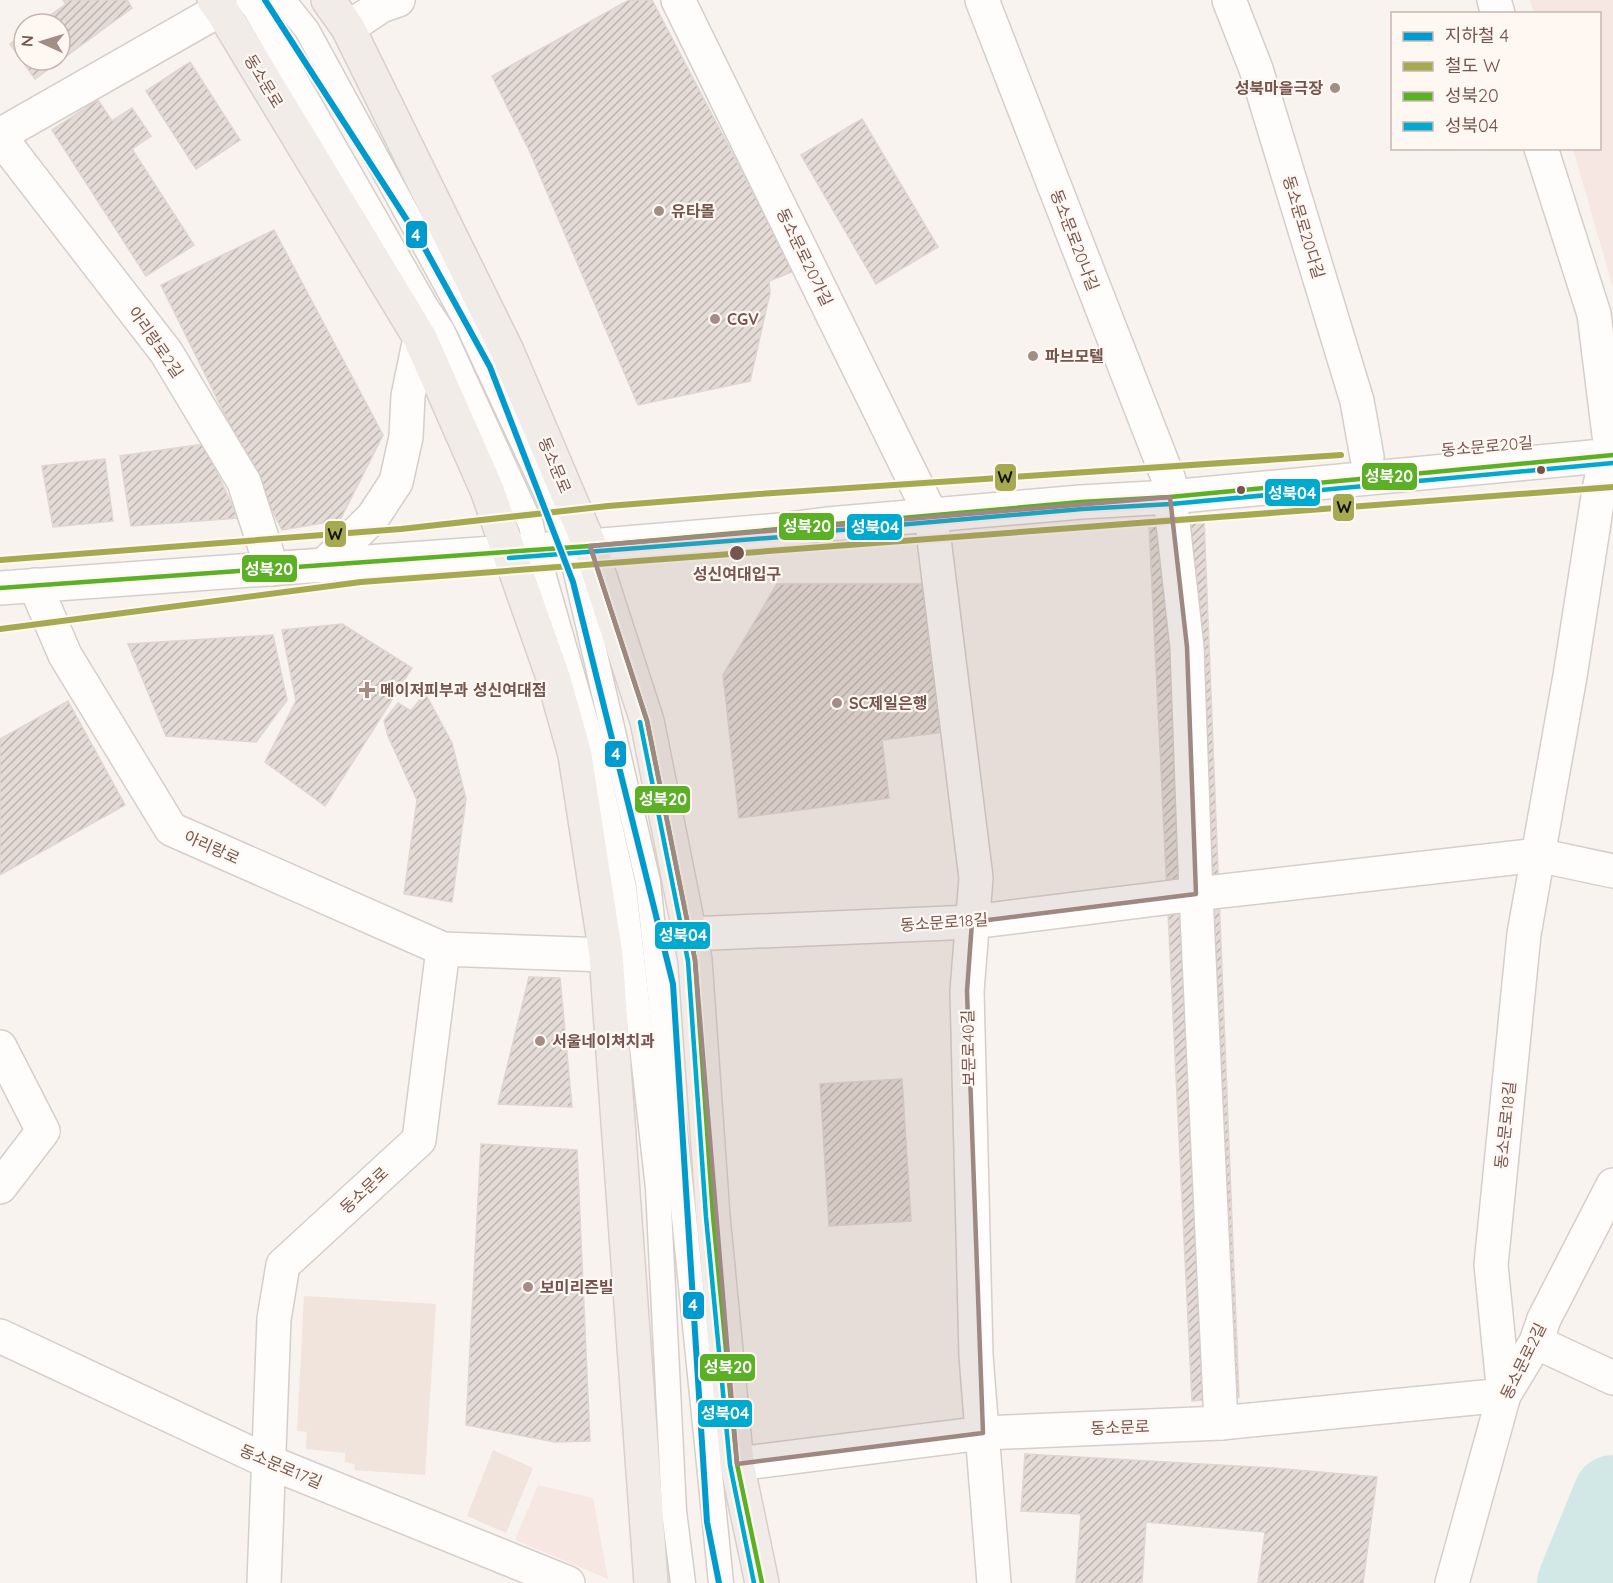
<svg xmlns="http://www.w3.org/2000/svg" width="1613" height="1583" viewBox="0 0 1613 1583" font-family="Quicksand,'Noto Sans KR',sans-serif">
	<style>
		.residential { fill: #f0e4dd }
		.commercial { fill: #f7e7e3 }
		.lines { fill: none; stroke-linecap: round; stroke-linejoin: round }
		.river { stroke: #d1e8e6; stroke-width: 80 }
		.building { fill: url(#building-hatch); stroke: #e0d5d1; stroke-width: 1.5 }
		.lane-casing { stroke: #d6ceca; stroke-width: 27 }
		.street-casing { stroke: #d6ceca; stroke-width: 36 }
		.secondary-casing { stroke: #d7ceca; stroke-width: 36 }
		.primary-casing { stroke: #d9cfcb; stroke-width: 36 }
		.lane { stroke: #fefdfc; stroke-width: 24 }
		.street { stroke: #fefdfc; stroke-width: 33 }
		.secondary { stroke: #fefdfc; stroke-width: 33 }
		.primary { stroke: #f2ece8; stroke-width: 33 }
		.bus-1-casing { stroke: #fef7f2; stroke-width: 9 }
		.bus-2-casing { stroke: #fef7f2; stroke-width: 9 }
		.bus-1 { stroke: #5bb025; stroke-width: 4.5 }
		.bus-2 { stroke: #00a9ce; stroke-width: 4.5 }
		.rail-1-casing { stroke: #fef7f2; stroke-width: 10 }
		.rail-1 { stroke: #a5a950; stroke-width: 6 }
		.metro-1-casing { stroke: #fef7f2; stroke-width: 10 }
		.metro-1 { stroke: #009bce; stroke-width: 6 }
		.marked { fill: #9e8881; fill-opacity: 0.2; stroke: #9e8881; stroke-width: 4.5; stroke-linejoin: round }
		.poi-dot { fill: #a38d87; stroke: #fef7f2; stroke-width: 2 }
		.bus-dot { fill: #75564f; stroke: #fef7f2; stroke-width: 2 }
		.labels { text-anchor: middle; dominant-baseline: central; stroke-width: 4.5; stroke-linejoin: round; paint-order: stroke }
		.street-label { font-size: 16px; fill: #75564f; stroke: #fef7f2 }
		.poi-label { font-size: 16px; font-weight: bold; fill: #75564f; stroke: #fef7f2; text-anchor: start }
		.stop-label { font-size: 16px; font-weight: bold; fill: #75564f; stroke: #fef7f2 }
		.line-badge { stroke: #fef7f2; stroke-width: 2 }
		.badge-label { font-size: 16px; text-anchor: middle; font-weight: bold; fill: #fff }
		.pale-badge-label { font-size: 16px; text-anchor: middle; font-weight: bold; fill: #111 }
	</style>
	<defs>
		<pattern id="building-hatch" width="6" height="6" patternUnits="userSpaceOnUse" patternTransform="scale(1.5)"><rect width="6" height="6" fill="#e4dbd6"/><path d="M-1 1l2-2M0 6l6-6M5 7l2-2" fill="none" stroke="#bdb4b0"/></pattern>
	</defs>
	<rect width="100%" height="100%" fill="#f8f3ee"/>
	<g class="residential">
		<polygon points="304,1296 436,1304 425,1475 354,1470 355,1464 345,1462 345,1453 306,1449 307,1432 297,1431"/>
		<polygon points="493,1450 533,1468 506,1533 467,1516"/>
	</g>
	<g class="commercial">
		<polygon points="1530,0 1613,0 1613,288 1573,149 1600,148 1600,14 1534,13"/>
		<polygon points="538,1485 593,1498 608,1579 515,1540"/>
	</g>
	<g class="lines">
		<polyline class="river" points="1577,1583 1613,1495"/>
	</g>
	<g class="building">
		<polygon points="63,0 127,0 132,8 35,79 10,44 24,34 24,60 60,60 60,24 38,24 66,4"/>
		<polygon points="629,0 652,0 794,271 769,281 770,293 750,381 638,405 529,150 492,76"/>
		<polygon points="190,62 240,140 196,169 146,91"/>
		<polygon points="98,100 112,121 132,108 151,136 132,149 194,245 146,276 52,130"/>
		<polygon points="862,119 938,247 876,284 801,155"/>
		<polygon points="274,230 383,435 340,520 282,530 161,285"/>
		<polygon points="204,444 238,518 131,526 120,456"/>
		<polygon points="105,459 113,521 53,527 42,466"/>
		<polygon points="1204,519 1239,1397 1192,1401 1149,525"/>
		<polygon points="777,584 933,584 951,731 882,740 889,798 739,818 723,675"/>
		<polygon points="342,624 412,668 325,806 265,762 296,701 282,630"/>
		<polygon points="273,635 287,700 256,742 166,736 128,644"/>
		<polygon points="425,693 452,743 466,799 452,902 404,894 417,800 388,736 384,721 398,703 411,711"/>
		<polygon points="68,701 125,805 0,875 0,739"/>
		<polygon points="529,977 560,978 572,1107 498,1104"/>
		<polygon points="902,1079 911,1221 829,1226 820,1084"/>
		<polygon points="481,1144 577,1150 590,1441 555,1442 466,1425"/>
		<polygon points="1025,1454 1273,1468 1377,1477 1363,1583 1258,1583 1265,1532 1146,1522 1142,1583 1076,1583 1081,1514 1021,1511"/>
	</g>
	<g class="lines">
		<defs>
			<g id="lane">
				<polyline points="248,0 255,9 427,308 442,330 531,525 536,549 589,733 624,888 658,1188 674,1511 683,1583"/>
				<polyline points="283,0 307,30 468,325 557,516 570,547 648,882 685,1226 721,1583"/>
			</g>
			<g id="street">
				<polyline points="678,0 931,515 976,878 967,991 976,1356 994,1583"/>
				<polyline points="982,0 1169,480"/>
				<polyline points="1229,0 1256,69 1357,401 1367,457"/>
				<polyline points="1494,0 1498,14"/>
				<polyline points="348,28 381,6 398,0"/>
				<polyline points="0,135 221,9"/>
				<polyline points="0,137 166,352 244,482 272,569"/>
				<polyline points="1541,148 1594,314 1609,435"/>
				<polyline points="1170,497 1187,647 1196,894 1221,1423"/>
				<polyline points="35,585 65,655 171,829 443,949"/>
				<polyline points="690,934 972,922 1196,894 1538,855 1613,871"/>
				<polyline points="0,1047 43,1131 0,1187"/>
				<polyline points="0,1336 269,1462 568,1583"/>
				<polyline points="1536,1342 1613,1378"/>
				<polyline points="737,1464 983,1433 1221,1423 1504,1395 1491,1265 1524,934 1570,676 1599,490 1606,456"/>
				<polyline points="264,1583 274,1319 283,1265 419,1140 443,949 606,955"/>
				<polyline points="1452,1583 1504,1395 1536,1342 1544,1319 1613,1185"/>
			</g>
			<g id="secondary">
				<polyline points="323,566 373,517 396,482 406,437 408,396 420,338"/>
				<polyline points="0,588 590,546 780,530 828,524 1081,502 1170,497 1613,455"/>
			</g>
			<g id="primary">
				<polyline points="214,0 221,9 420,338 487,490 554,680 575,755 606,955 651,1583"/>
				<polyline points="328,0 348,28 507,351 590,546 647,721 695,960 713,1216 737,1464 762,1583"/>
			</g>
		</defs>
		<use href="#lane" class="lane-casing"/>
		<use href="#street" class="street-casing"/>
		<use href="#secondary" class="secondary-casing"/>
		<use href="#primary" class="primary-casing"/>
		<use href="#lane" class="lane"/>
		<use href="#street" class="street"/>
		<use href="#secondary" class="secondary"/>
		<use href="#primary" class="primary"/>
		<defs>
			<g id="bus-1">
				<polyline points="590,546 647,721 695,960 713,1216 737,1464 762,1583"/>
				<polyline points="0,588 590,546 1081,502 1170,497 1613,455"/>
			</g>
			<g id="bus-2">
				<polyline points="509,558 781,537 829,531 1082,509 1171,504 1613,463"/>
				<polyline points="640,722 688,961 706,1217 730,1465 754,1583"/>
			</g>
		</defs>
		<use href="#bus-1" class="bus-1-casing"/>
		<use href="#bus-2" class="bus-2-casing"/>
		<use href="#bus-1" class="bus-1"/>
		<use href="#bus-2" class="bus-2"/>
		<defs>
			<g id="rail-1">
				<polyline points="0,560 401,529 608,506 759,494 1341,455"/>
				<polyline points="0,629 361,582 1613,487"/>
			</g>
		</defs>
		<use href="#rail-1" class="rail-1-casing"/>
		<use href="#rail-1" class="rail-1"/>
		<defs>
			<polyline id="metro-1" points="265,0 423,245 490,367 573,582 673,984 707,1522 719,1583"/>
		</defs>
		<use href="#metro-1" class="metro-1-casing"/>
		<use href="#metro-1" class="metro-1"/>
	</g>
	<path class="marked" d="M1170,497L1187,647L1196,894L972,922L967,991L983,1433L737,1464L695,960L647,721L590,546Z"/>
	<g class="poi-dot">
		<circle cx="1335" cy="88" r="6"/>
		<circle cx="659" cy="211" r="6"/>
		<circle cx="715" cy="319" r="6"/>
		<circle cx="1033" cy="356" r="6"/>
		<path d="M364 681h6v6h6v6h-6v6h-6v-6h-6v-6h6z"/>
		<circle cx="837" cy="703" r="6"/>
		<circle cx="540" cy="1041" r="6"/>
		<circle cx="528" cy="1287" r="6"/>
	</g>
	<g class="bus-dot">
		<circle cx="1541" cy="470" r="5"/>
		<circle cx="1241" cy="490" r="5"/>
		<circle cx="737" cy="553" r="8"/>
	</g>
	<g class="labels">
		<g class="street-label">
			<text transform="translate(264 81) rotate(59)">동소문로</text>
			<text transform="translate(1304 227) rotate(73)">동소문로20다길</text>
			<text transform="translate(1075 240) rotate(69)">동소문로20나길</text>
			<text transform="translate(805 257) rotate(64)">동소문로20가길</text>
			<text transform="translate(156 342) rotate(55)">아리랑로2길</text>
			<text transform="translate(1487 446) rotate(-5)">동소문로20길</text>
			<text transform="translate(555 465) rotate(67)">동소문로</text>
			<text transform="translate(212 847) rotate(24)">아리랑로</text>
			<text transform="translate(944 922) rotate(-4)">동소문로18길</text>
			<text transform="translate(968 1048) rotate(-91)">보문로40길</text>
			<text transform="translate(1505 1125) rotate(-84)">동소문로18길</text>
			<text transform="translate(364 1190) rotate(-43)">동소문로</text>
			<text transform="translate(1523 1361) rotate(-64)">동소문로2길</text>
			<text transform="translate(1120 1427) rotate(-2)">동소문로</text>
			<text transform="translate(281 1466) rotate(23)">동소문로17길</text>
		</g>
		<g class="poi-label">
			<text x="1323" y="88" text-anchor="end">성북마을극장</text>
			<text x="671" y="211">유타몰</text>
			<text x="727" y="319">CGV</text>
			<text x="1045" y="356">파브모텔</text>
			<text x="380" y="690">메이저피부과 성신여대점</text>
			<text x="849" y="703">SC제일은행</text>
			<text x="552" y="1041">서울네이쳐치과</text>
			<text x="540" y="1287">보미리즌빌</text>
		</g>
		<g class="stop-label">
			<text x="737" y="574">성신여대입구</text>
		</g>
	</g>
	<g class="line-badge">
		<rect x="405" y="220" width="23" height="29" rx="6" fill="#009bce"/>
		<rect x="1361" y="462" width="57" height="29" rx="6" fill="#5bb025"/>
		<rect x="994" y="463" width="23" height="29" rx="6" fill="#a5a950"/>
		<rect x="1264" y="478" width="57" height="29" rx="6" fill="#00a9ce"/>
		<rect x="1332" y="493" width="23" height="29" rx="6" fill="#a5a950"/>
		<rect x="778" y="512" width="57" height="29" rx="6" fill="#5bb025"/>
		<rect x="846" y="513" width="57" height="28" rx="6" fill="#00a9ce"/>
		<rect x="324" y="520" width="23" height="28" rx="6" fill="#a5a950"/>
		<rect x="241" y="554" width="57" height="29" rx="6" fill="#5bb025"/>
		<rect x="604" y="740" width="23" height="28" rx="6" fill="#009bce"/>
		<rect x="634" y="785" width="57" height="29" rx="6" fill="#5bb025"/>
		<rect x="654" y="921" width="57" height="29" rx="6" fill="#00a9ce"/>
		<rect x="682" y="1291" width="23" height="29" rx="6" fill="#009bce"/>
		<rect x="699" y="1353" width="57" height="29" rx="6" fill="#5bb025"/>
		<rect x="697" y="1399" width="56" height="29" rx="6" fill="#00a9ce"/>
	</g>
	<g class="badge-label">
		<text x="416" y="241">4</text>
		<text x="1389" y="482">성북20</text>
		<text x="1292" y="499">성북04</text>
		<text x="807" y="532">성북20</text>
		<text x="875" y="533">성북04</text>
		<text x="269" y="575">성북20</text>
		<text x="616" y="760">4</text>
		<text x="663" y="805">성북20</text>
		<text x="683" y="941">성북04</text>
		<text x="693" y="1311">4</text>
		<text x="728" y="1373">성북20</text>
		<text x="725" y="1419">성북04</text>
	</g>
	<g class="pale-badge-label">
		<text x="1005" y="483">W</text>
		<text x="1344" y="513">W</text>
		<text x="335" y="540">W</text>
	</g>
	<rect x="1391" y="12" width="210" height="138" fill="#fef7f2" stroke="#c7b7b1" stroke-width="1.5"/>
	<rect x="1403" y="32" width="30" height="9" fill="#009bce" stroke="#c7b7b1" stroke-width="1.5"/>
	<text x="1445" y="42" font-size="18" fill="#75564f">지하철 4</text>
	<rect x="1403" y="62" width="30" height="9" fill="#a5a950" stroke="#c7b7b1" stroke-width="1.5"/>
	<text x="1445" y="72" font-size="18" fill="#75564f">철도 W</text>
	<rect x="1403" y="92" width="30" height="9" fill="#5bb025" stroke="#c7b7b1" stroke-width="1.5"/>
	<text x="1445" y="102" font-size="18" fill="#75564f">성북20</text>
	<rect x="1403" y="122" width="30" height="9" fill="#00a9ce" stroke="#c7b7b1" stroke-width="1.5"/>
	<text x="1445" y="132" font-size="18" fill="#75564f">성북04</text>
	<g transform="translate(42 42) rotate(274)"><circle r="28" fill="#fef7f2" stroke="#c7b7b1" stroke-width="1.5"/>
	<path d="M0-4.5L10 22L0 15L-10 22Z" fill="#a38d87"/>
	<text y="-9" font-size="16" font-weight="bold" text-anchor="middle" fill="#75564f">N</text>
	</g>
</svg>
